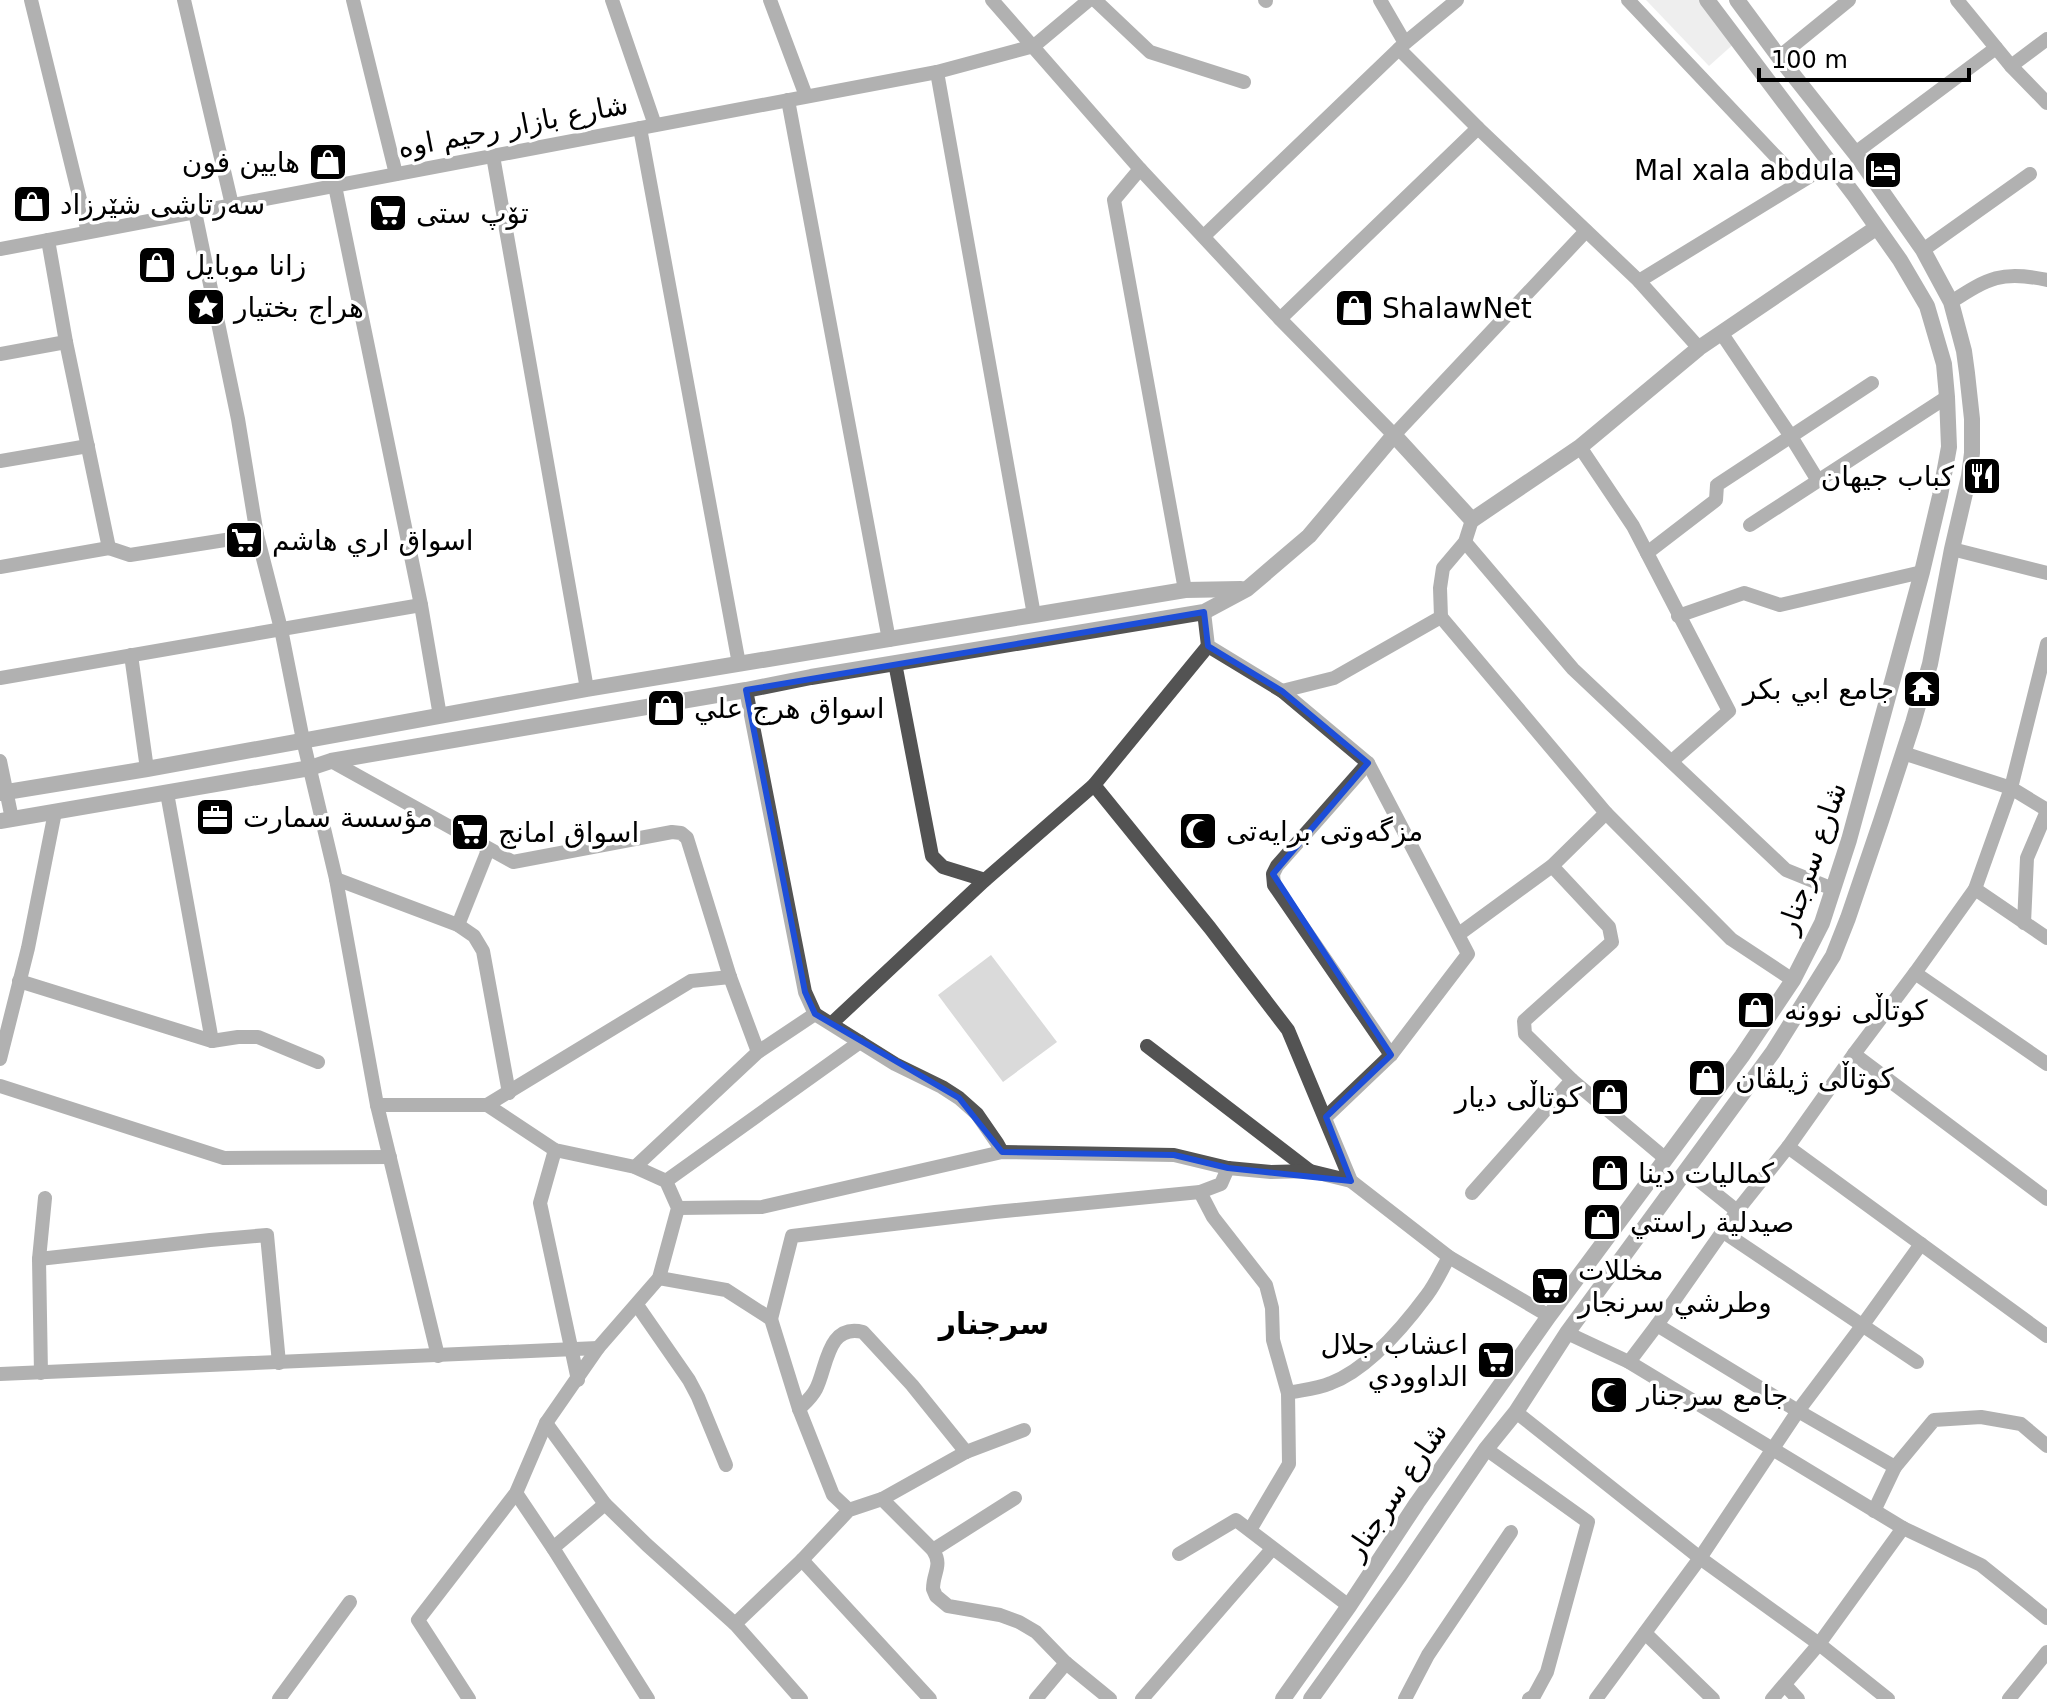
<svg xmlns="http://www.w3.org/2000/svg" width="2047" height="1699" viewBox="0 0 2047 1699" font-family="'DejaVu Sans','Noto Naskh Arabic',sans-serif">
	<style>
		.green { fill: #dadada }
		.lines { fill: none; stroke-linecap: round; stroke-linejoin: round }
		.minor { stroke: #535353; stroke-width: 14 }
		.tertiary { stroke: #535353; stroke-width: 16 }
		.marked { fill: none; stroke: #1d4ed8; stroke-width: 6; stroke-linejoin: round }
		.labels { text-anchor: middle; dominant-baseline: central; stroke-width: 7; stroke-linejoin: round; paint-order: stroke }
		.street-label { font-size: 28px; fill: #000; stroke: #fff }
		.poi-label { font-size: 28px; fill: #000; stroke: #fff; text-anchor: start }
		.neighbourhood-label { font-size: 30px; font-weight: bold; fill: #000; stroke: #fff }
	</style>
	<rect width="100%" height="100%" fill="#fff"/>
	<g class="green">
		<polygon points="1646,0 1704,0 1737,41 1709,66"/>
		<polygon points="991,955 1057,1042 1003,1082 938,995"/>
	</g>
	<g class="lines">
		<g class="minor">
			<polyline points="31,0 88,232"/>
			<polyline points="184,0 232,205"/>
			<polyline points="353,0 396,174"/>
			<polyline points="612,0 655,125"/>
			<polyline points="770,0 806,96"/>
			<polyline points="992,0 1140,169 1280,319 1394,435 1586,231"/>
			<polyline points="1095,0 1150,52 1244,82"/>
			<polyline points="1265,0 1266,1"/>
			<polyline points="1380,0 1405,43"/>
			<polyline points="1628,0 1800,182"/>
			<polyline points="1957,0 2011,66 2047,103"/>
			<polyline points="1399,49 1478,128 1639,281 1699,348"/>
			<polyline points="1779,57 1849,0"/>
			<polyline points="2011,66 2047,39"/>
			<polyline points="937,72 1034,615"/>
			<polyline points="788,100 889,640"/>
			<polyline points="640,128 739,664"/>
			<polyline points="1855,153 1996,48"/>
			<polyline points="493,156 587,689"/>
			<polyline points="1140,169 1114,200 1185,590"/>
			<polyline points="335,186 421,605 440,716"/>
			<polyline points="195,212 238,419 257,535 281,629 303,740 336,879 377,1105 438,1356"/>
			<polyline points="1204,236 1405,43 1457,0"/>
			<polyline points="48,240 66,342 109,548 130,555 257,535"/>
			<polyline points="0,249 937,72 1034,46 1089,0"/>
			<polyline points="1923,250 2030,174"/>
			<polyline points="1639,281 1830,164"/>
			<path d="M1951,302C1988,278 2002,270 2047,280"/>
			<polyline points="1280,319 1478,128"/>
			<polyline points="1722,334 1790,435 1817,479"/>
			<polyline points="0,354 66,342"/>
			<polyline points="1580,447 1633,526 1729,711 1672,761"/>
			<polyline points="0,461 88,446"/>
			<polyline points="1750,525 1947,397"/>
			<polyline points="1465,542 1573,669 1786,870 1833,889"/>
			<polyline points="1952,549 2047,573"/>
			<polyline points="1647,553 1716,500 1717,485 1872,383"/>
			<polyline points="0,567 109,548"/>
			<polyline points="1204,612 1208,646 1282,691 1368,763 1468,954 1391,1055 1326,1117"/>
			<polyline points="1678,616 1744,593 1780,605 1922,572"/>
			<polyline points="1441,617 1606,813 1731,939 1793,980"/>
			<polyline points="131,655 147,769"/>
			<polyline points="895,663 932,856 943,867 985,880"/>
			<polyline points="0,678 421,605"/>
			<polyline points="746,690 805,992 815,1014 895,1064 942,1087 959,1098 977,1114 997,1143 1002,1152"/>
			<polyline points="1282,691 1334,678 1441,617 1440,588 1443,568 1465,542 1472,520"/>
			<polyline points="1903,753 2011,788 2047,810"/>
			<polyline points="0,761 12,819"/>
			<polyline points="331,761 513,862 672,832 681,833 687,838 730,977 758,1052"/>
			<polyline points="1368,763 1277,866 1273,874 1274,885 1391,1055"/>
			<polyline points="1094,785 1210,928 1288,1030 1351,1181 1449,1257 1549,1316"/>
			<polyline points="167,793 212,1041"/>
			<polyline points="1552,866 1609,927 1612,942 1524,1021 1525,1034 1572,1080 1666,1159"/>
			<polyline points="336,879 458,925 474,936 483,951 509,1093"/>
			<polyline points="1975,889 2047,938"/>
			<polyline points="2024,923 2027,858 2047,811"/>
			<polyline points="458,925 488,850"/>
			<polyline points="1459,934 1552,866 1606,813"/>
			<polyline points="1915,973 2047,1064"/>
			<polyline points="19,981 212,1041 238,1037 258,1037 318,1062"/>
			<polyline points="832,1023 985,880 1094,785 1208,646"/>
			<polyline points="1147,1046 1310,1171"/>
			<polyline points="1854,1054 2047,1199"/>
			<polyline points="0,1059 28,948 55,812"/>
			<polyline points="0,1086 224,1158 390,1157"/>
			<polyline points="377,1105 487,1105 691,981 730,977"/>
			<polyline points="1788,1147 2047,1336"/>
			<polyline points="555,1150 540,1203 578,1380"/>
			<polyline points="635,1167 758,1052 815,1014"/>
			<polyline points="1686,1170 1737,1211"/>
			<polyline points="666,1181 860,1042"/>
			<polyline points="1200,1192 1213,1217 1266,1285 1272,1308 1273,1340 1288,1393 1289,1464 1250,1530"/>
			<polyline points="1472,1193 1572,1080"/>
			<polyline points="678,1208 762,1207 1002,1152 1174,1155 1228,1168 1271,1172 1310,1171 1351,1181"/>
			<polyline points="1722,1231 1917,1362"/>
			<polyline points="39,1259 210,1240 267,1235 279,1363"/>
			<polyline points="659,1278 726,1290 771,1319 799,1409 833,1495 849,1510"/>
			<polyline points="637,1305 689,1380 698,1397 726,1465"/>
			<polyline points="771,1319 792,1236 995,1212 1200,1192 1221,1184 1228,1168"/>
			<polyline points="1657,1325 1798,1411 1895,1467 1934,1420 1981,1417 2021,1424 2047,1446"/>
			<polyline points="1567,1333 1629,1362 1903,1528 1981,1565 2047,1618"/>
			<polyline points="1629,1362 1657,1325 1737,1211 1788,1147 1854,1054 1915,973 1975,889 2011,788 2047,644"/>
			<polyline points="41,1373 39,1259 45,1198"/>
			<polyline points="0,1374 598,1348"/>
			<path d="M1288,1393C1302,1390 1317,1389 1331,1383C1368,1369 1404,1326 1427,1295C1436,1283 1442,1269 1449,1257"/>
			<path d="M799,1409C805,1403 812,1397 816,1389C827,1368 827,1323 863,1332L912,1385L966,1452"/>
			<polyline points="1516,1412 1700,1558 1819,1644 1888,1699"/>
			<polyline points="546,1423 605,1504 647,1545 735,1624 801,1699"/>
			<polyline points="1486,1449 1588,1522 1547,1672 1534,1696 1529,1699"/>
			<polyline points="516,1493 553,1548 648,1699"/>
			<path d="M882,1499L933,1550C943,1566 933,1572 933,1589L936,1596L948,1606L1000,1615L1019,1622L1036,1632L1066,1663L1110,1699"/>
			<polyline points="1874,1511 1895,1467"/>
			<polyline points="553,1548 605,1504"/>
			<polyline points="933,1550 1015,1498"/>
			<polyline points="1179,1554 1236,1520 1349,1606"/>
			<polyline points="802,1560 930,1699"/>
			<polyline points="735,1624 802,1560 849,1510 882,1499 966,1452 1024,1430"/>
			<polyline points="1645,1633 1713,1699"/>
			<polyline points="1785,1685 1798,1699"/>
			<polyline points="279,1699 350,1602"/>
			<polyline points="469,1699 418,1620 516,1493 546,1423 598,1348 659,1278 678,1208 666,1181 635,1167 555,1150 487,1105"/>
			<polyline points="1036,1699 1066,1663"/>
			<polyline points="1142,1699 1272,1549"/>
			<polyline points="1405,1699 1428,1655 1511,1532"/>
			<polyline points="1596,1699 1700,1558 1798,1411 1862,1326 1921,1244"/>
			<polyline points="1772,1699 1819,1644 1903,1528"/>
			<polyline points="2009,1699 2047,1652"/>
		</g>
		<g class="tertiary">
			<polyline points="0,793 147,769 587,689 1034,615 1185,590 1241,589"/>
			<polyline points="0,821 310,768 331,761 746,690 811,677 1204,612 1247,589 1309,536 1394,435 1472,520 1580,447 1699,348 1876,228"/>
			<polyline points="1283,1699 1349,1606 1417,1503 1549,1316 1742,1056 1793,980 1822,923 1849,840 1922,572 1940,496 1949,447 1947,397 1944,364 1927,306 1900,260 1855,196 1707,0"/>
			<polyline points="1311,1699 1400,1575 1486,1449 1516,1412 1567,1333 1773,1052 1833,956 1848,918 1881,821 1913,723 1930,664 1952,549 1969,476 1972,453 1972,419 1967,373 1964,351 1951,302 1923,250 1855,153 1779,57 1737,0"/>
		</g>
	</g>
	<path d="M0 0H2047V1699H0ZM1204,612L1208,646L1282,691L1368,763L1273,874L1391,1055L1326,1117L1351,1181L1228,1168L1174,1155L1002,1152L959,1098L815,1014L805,992L746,690Z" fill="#fff" fill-opacity=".55" fill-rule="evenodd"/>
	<path class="marked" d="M1204,612L1208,646L1282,691L1368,763L1273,874L1391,1055L1326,1117L1351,1181L1228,1168L1174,1155L1002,1152L959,1098L815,1014L805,992L746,690Z"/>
	<defs>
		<symbol id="shop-square" viewBox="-11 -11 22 22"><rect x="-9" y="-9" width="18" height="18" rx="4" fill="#000" stroke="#fff"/><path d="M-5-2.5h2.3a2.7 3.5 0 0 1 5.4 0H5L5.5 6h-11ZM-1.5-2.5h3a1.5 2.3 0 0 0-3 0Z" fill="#fff"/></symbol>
		<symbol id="hotel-square" viewBox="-11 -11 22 22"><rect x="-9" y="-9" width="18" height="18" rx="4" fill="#000" stroke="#fff"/><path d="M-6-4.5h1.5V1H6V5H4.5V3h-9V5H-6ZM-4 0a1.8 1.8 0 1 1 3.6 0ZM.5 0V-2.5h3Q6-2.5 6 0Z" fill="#fff"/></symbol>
		<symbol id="supermarket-square" viewBox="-11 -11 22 22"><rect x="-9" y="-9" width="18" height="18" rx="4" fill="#000" stroke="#fff"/><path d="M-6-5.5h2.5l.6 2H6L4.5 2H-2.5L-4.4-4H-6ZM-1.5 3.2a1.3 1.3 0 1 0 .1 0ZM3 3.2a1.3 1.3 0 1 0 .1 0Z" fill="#fff"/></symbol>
		<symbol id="sight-square" viewBox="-11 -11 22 22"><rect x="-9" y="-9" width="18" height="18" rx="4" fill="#000" stroke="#fff"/><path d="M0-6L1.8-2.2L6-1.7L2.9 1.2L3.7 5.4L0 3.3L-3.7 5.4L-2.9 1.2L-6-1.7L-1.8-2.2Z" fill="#fff"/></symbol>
		<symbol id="restaurant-square" viewBox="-11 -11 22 22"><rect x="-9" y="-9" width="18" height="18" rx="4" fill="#000" stroke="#fff"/><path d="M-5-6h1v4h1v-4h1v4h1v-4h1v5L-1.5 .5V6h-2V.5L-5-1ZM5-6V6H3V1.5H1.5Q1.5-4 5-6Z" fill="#fff"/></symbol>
		<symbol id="temple-square" viewBox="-11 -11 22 22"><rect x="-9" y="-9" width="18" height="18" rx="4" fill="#000" stroke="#fff"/><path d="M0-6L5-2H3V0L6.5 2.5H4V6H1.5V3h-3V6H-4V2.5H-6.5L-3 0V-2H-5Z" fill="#fff"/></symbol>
		<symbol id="office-square" viewBox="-11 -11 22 22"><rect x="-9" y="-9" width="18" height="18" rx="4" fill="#000" stroke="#fff"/><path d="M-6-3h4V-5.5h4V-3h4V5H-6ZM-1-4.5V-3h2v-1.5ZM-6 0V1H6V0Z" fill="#fff"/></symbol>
		<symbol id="mosque-square" viewBox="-11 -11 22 22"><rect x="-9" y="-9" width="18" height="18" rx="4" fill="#000" stroke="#fff"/><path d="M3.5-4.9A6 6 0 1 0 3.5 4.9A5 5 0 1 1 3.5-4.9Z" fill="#fff"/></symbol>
	</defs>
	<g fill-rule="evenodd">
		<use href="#shop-square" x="306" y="140" width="44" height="44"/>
		<use href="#hotel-square" x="1861" y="148" width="44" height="44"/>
		<use href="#shop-square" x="10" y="182" width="44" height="44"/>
		<use href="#supermarket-square" x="366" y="191" width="44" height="44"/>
		<use href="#shop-square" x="135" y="243" width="44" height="44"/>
		<use href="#sight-square" x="184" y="285" width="44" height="44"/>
		<use href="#shop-square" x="1332" y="286" width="44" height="44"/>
		<use href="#restaurant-square" x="1960" y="454" width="44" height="44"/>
		<use href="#supermarket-square" x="222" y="518" width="44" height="44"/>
		<use href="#temple-square" x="1900" y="667" width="44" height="44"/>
		<use href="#shop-square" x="644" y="686" width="44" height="44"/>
		<use href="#office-square" x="193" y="795" width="44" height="44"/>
		<use href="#mosque-square" x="1176" y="809" width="44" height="44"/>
		<use href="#supermarket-square" x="448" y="810" width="44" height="44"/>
		<use href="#shop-square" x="1734" y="988" width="44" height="44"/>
		<use href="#shop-square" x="1685" y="1056" width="44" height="44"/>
		<use href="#shop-square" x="1588" y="1075" width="44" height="44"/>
		<use href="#shop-square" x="1588" y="1151" width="44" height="44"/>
		<use href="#shop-square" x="1580" y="1200" width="44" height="44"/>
		<use href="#supermarket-square" x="1528" y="1264" width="44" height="44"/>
		<use href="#supermarket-square" x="1474" y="1338" width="44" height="44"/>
		<use href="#mosque-square" x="1587" y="1373" width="44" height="44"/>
	</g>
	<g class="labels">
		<g class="street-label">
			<text transform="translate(513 126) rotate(-11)">شارع بازار رحيم اوه</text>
			<text transform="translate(1812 858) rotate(-71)">شارع سرجنار</text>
			<text transform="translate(1396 1491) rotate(-56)">شارع سرجنار</text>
		</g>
		<g class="poi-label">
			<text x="300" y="162" text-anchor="end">هايين فون</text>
			<text x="1855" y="170" text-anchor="end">Mal xala abdula</text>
			<text x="60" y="204">سەرتاشی شێرزاد</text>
			<text x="416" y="213">تۆپ ستی</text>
			<text x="185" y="265">زانا موبايل</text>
			<text x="234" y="307">هراج بختيار</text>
			<text x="1382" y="308">ShalawNet</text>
			<text x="1954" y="476" text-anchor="end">كباب جيهان</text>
			<text x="272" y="540">اسواق اري هاشم</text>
			<text x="1894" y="689" text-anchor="end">جامع ابي بكر</text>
			<text x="694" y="708">اسواق هرج علي</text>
			<text x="243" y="817">مؤسسة سمارت</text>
			<text x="1226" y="831">مزگەوتی برایەتی</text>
			<text x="498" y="832">اسواق امانج</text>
			<text x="1784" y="1010">کوتاڵی نوونە</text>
			<text x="1735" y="1078">کوتاڵی ژیلڤان</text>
			<text x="1582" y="1097" text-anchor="end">کوتاڵی دیار</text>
			<text x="1638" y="1173">كماليات دينا</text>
			<text x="1630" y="1222">صيدلية راستي</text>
			<text x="1578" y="1270">مخللات<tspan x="1578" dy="32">وطرشي سرنجار</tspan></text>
			<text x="1468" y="1344" text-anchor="end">اعشاب جلال<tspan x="1468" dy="32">الداوودي</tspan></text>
			<text x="1637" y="1395">جامع سرجنار</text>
		</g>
		<g class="neighbourhood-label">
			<text x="994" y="1323">سرجنار</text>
		</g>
	</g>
	<path d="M1759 68v12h210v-12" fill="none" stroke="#000000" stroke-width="4"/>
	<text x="1771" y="68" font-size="24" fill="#000000" stroke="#ffffff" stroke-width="6" paint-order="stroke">100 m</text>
</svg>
